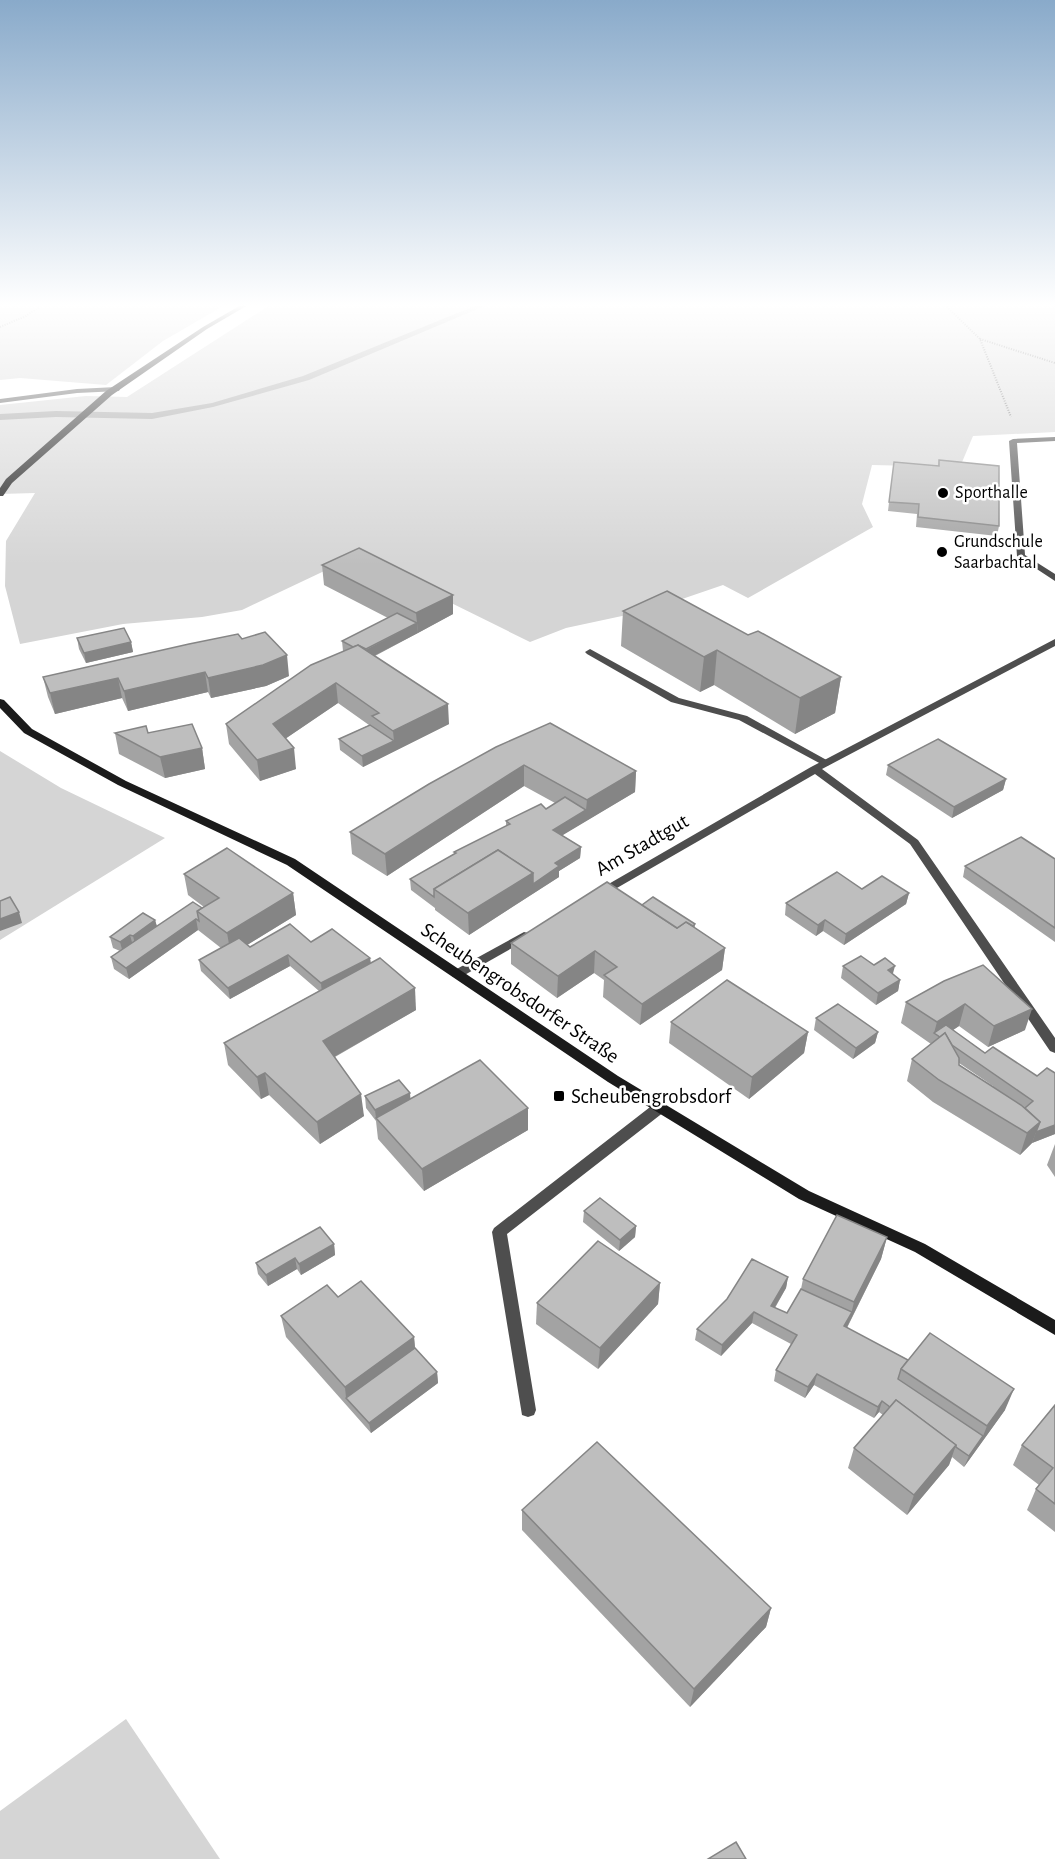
<svg xmlns="http://www.w3.org/2000/svg" width="1055" height="1859" viewBox="0 0 1055 1859" font-family="'Alegreya Sans',sans-serif">
	<style>
		.green { fill: #d5d5d5 }
		.lines { fill: none; stroke-linecap: round; stroke-linejoin: round }
		.stream { fill: #9c9c9c; fill-rule: evenodd }
		.path { stroke: #707070; stroke-width: 2; stroke-dasharray: 1 1.5; stroke-linecap: butt }
		.lane { fill: #4e4e4e; fill-rule: evenodd }
		.street { fill: #4e4e4e; fill-rule: evenodd }
		.secondary { fill: #1b1b1b; fill-rule: evenodd }
		.wall { fill: #a3a3a3; fill-rule: evenodd }
		.shaded-wall { fill: #858585 }
		.building { fill: #bebebe; stroke: #858585; stroke-width: 1.5 }
		.poi-dot { fill: #000; stroke: #fff; stroke-width: 2 }
		.labels { text-anchor: middle; dominant-baseline: central; stroke-width: 5; stroke-linejoin: round; paint-order: stroke }
		.far-poi-label { font-size: 18px; fill: #000; stroke: #fff; text-anchor: start }
		.street-label { font-size: 21px; fill: #000; stroke: #fff }
		.poi-label { font-size: 21px; fill: #000; stroke: #fff; text-anchor: start }
	</style>
	<rect width="100%" height="100%" fill="#fff"/>
	<g class="green">
		<polygon points="0,305 225,305 163,341 106,385 20,378 0,380"/>
		<polygon points="270,305 1055,305 1055,432 973,436 960,467 872,465 862,504 873,527 748,598 723,585 650,610 566,628 530,642 356,556 242,610 202,617 123,624 20,644 5,586 6,541 35,493 0,494 0,405 86,396 127,397"/>
		<polygon points="0,751 61,788 165,838 0,940"/>
		<polygon points="126,1719 220,1859 0,1859 0,1811"/>
	</g>
	<g class="lines">
		<polygon class="stream" points="477,305 487,305 309,380 213,407 152,419 56,417 0,420 0,414 56,411 152,413 212,403 303,376"/>
		<g class="path">
			<polyline points="945,305 980,339 1011,417"/>
			<polyline points="0,327 26,316 42,305"/>
			<polyline points="980,339 1055,363"/>
		</g>
		<g class="lane">
			<polygon points="116,387 120,389 119,391 77,393 0,403 0,399 77,389"/>
			<polygon points="1055,437 1055,441 1017,443 1025,555 1055,574 1055,581 1017,556 1009,441 1013,439"/>
			<polygon points="590,649 679,698 747,716 832,763 827,766 823,765 739,720 671,702 587,654 585,652"/>
			<polygon points="659,1103 664,1104 666,1108 664,1112 507,1234 536,1410 534,1415 528,1417 522,1415 492,1232 494,1228 654,1104"/>
		</g>
		<g class="street">
			<polygon points="1055,639 1055,646 822,769 918,840 1055,1038 1055,1053 1050,1051 910,844 815,774 603,896 595,896 593,893 811,767"/>
			<polygon points="524,932 528,933 530,936 528,939 461,977 453,977 451,974 453,971"/>
		</g>
		<g class="secondary">
			<polygon points="241,305 248,305 207,329 112,395 12,483 3,496 0,496 0,488 6,479 106,391 203,327"/>
			<polygon points="0,699 4,700 32,729 126,781 295,859 618,1076 809,1191 925,1244 1055,1320 1055,1335 915,1252 799,1199 608,1082 287,865 118,785 24,733 0,708"/>
		</g>
	</g>
	<g class="wall">
		<polygon points="939,460 999,526 997,536 916,527 917,514 888,511 894,462 938,466"/>
		<polygon points="322,565 453,595 453,614 375,656 449,724 363,767 340,750 339,739 369,725 338,703 285,739 296,769 260,781 229,744 226,724 343,651 342,641 388,618 324,585"/>
		<polygon points="623,611 748,635 841,677 835,713 795,734 714,685 700,692 621,646"/>
		<polygon points="77,638 131,642 133,652 86,663 79,649"/>
		<polygon points="242,639 289,676 266,686 211,698 208,692 128,711 122,698 55,714 48,697 43,677"/>
		<polygon points="115,733 148,733 202,748 205,769 165,778 119,754"/>
		<polygon points="496,747 636,771 635,792 562,835 581,847 580,858 559,871 559,877 469,935 435,910 435,908 411,890 410,879 454,854 454,852 506,826 506,821 546,809 555,803 524,786 387,876 352,854 350,832"/>
		<polygon points="888,765 1006,779 1003,790 952,818 886,775"/>
		<polygon points="1055,859 1055,942 963,877 965,866"/>
		<polygon points="184,874 293,893 296,915 247,945 250,947 311,942 370,958 371,963 416,1010 335,1057 364,1116 320,1144 269,1095 261,1099 228,1065 224,1043 319,991 290,966 230,999 201,971 199,960 221,948 198,930 129,979 114,969 111,957 120,951 113,948 110,937 155,920 157,926 204,907 188,895"/>
		<polygon points="862,889 909,893 906,904 844,945 823,931 816,936 785,915 786,903"/>
		<polygon points="642,905 695,924 695,928 725,948 722,970 640,1025 603,997 604,980 594,973 557,998 511,964 511,943"/>
		<polygon points="874,965 893,974 900,980 898,991 876,1005 841,978 843,966"/>
		<path d="M944,981L1025,1030L988,1047L959,1026L953,1030L985,1053L1037,1076L1055,1134L1032,1143L1020,1155L933,1102L907,1081L912,1059L931,1044L901,1023L906,1002ZM959,1063L993,1086L959,1065Z"/>
		<polygon points="816,1018 878,1032 875,1043 853,1059 814,1030"/>
		<polygon points="671,1022 808,1032 804,1053 749,1099 669,1043"/>
		<polygon points="410,1093 410,1099 528,1130 424,1191 378,1139 376,1121 366,1108 365,1096"/>
		<polygon points="1055,1144 1055,1177 1047,1165"/>
		<polygon points="584,1211 636,1226 635,1237 619,1251 583,1222"/>
		<polygon points="887,1237 881,1259 847,1328 1005,1410 964,1467 952,1457 949,1465 907,1515 848,1468 854,1448 883,1415 879,1412 874,1418 814,1385 805,1398 774,1381 776,1370 791,1344 752,1323 721,1356 695,1340 697,1329 788,1277 786,1288 775,1308 787,1313 801,1289 803,1279"/>
		<polygon points="334,1244 335,1255 301,1275 297,1269 268,1286 258,1274 256,1263"/>
		<polygon points="660,1283 658,1304 598,1369 536,1324 537,1303"/>
		<polygon points="338,1297 414,1337 415,1348 437,1372 438,1383 371,1433 286,1337 281,1316"/>
		<polygon points="1055,1405 1055,1532 1027,1510 1036,1489 1039,1485 1013,1465 1022,1445"/>
		<polygon points="522,1510 771,1608 766,1627 690,1707 522,1530"/>
	</g>
	<g class="shaded-wall">
		<polygon points="453,595 453,614 418,633 416,613"/>
		<polygon points="417,623 418,633 362,662 362,652"/>
		<polygon points="131,642 133,652 86,663 84,653"/>
		<polygon points="717,650 714,685 700,692 704,657"/>
		<polygon points="287,655 289,676 266,686 211,698 208,678"/>
		<polygon points="205,672 208,692 128,711 124,691"/>
		<polygon points="841,677 835,713 795,734 800,698"/>
		<polygon points="118,678 122,698 55,714 50,693"/>
		<polygon points="336,683 338,703 276,745 273,724"/>
		<polygon points="448,704 449,724 363,767 362,756 394,741 393,731"/>
		<polygon points="202,748 205,769 165,778 160,757"/>
		<polygon points="294,748 296,769 260,781 257,760"/>
		<polygon points="524,765 524,786 387,876 385,854"/>
		<polygon points="636,771 635,792 553,841 553,830 586,810 587,800"/>
		<polygon points="1006,779 1003,790 952,818 954,807"/>
		<polygon points="581,847 580,858 559,871 559,877 469,935 468,913 533,873 555,863"/>
		<polygon points="293,893 296,915 231,955 227,933"/>
		<polygon points="909,893 906,904 844,945 846,934"/>
		<polygon points="19,912 22,923 0,931 0,919"/>
		<polygon points="196,919 198,930 129,979 126,968"/>
		<polygon points="155,920 158,931 136,948 133,936"/>
		<polygon points="825,920 823,931 816,936 818,925"/>
		<polygon points="130,935 133,946 123,953 120,942"/>
		<polygon points="725,948 722,970 640,1025 642,1004"/>
		<polygon points="595,951 594,973 557,998 558,976"/>
		<polygon points="288,955 290,966 230,999 228,988"/>
		<polygon points="370,958 371,970 322,994 321,983"/>
		<polygon points="895,966 892,977 888,970"/>
		<polygon points="900,980 898,991 876,1005 878,993"/>
		<polygon points="415,988 416,1010 325,1062 323,1041"/>
		<polygon points="965,1004 959,1026 941,1038 934,1033 937,1022"/>
		<polygon points="1032,1009 1025,1030 988,1047 994,1026"/>
		<polygon points="808,1032 804,1053 749,1099 752,1077"/>
		<polygon points="878,1032 875,1043 853,1059 856,1048"/>
		<polygon points="265,1073 269,1095 261,1099 257,1077"/>
		<polygon points="410,1093 411,1104 376,1118 375,1110"/>
		<polygon points="361,1094 364,1116 320,1144 317,1122"/>
		<polygon points="528,1108 528,1130 424,1191 422,1169"/>
		<polygon points="1040,1122 1032,1143 1020,1155 1027,1133"/>
		<polygon points="1055,1125 1055,1134 1032,1143 1036,1132"/>
		<polygon points="636,1226 635,1237 619,1251 620,1240"/>
		<polygon points="887,1237 881,1259 849,1323 854,1302"/>
		<polygon points="334,1244 335,1255 301,1275 299,1264"/>
		<polygon points="295,1258 297,1269 268,1286 266,1275"/>
		<polygon points="788,1277 786,1288 769,1317 771,1306"/>
		<polygon points="660,1283 658,1304 598,1369 600,1348"/>
		<polygon points="754,1312 752,1323 721,1356 722,1345"/>
		<polygon points="852,1312 849,1323 842,1337 844,1326"/>
		<polygon points="414,1337 416,1359 346,1398 345,1387"/>
		<polygon points="437,1372 438,1383 371,1433 369,1423"/>
		<polygon points="817,1374 814,1385 805,1398 808,1387"/>
		<polygon points="1014,1389 1005,1410 964,1467 969,1456 983,1436 987,1426"/>
		<polygon points="882,1401 879,1412 874,1418 878,1407"/>
		<polygon points="956,1445 949,1465 907,1515 914,1495"/>
		<polygon points="771,1608 766,1627 690,1707 694,1689"/>
	</g>
	<g class="building">
		<polygon points="939,460 999,466 999,526 918,517 919,504 889,502 894,462 939,466"/>
		<polygon points="359,548 453,595 416,613 322,565"/>
		<polygon points="667,591 748,635 758,631 841,677 800,698 717,650 704,657 623,611"/>
		<polygon points="397,613 417,623 366,649 358,645 353,647 342,641"/>
		<polygon points="124,628 131,642 84,653 77,638"/>
		<polygon points="265,632 287,655 263,665 208,678 205,672 124,691 118,678 50,693 43,677 189,644 238,634 242,639"/>
		<polygon points="358,645 448,704 393,731 372,716 379,713 336,683 273,724 294,748 257,760 226,724 311,665"/>
		<polygon points="550,723 636,771 587,800 524,765 385,854 350,832 429,784 496,747"/>
		<polygon points="192,724 202,748 160,757 115,733 146,726 148,733"/>
		<polygon points="370,725 394,741 362,756 339,739"/>
		<polygon points="938,739 1006,779 954,807 888,765"/>
		<polygon points="565,797 586,810 553,830 581,847 555,863 559,866 533,884 533,873 498,850 434,889 434,897 410,879 456,853 454,852 510,824 506,821 541,804 546,809"/>
		<polygon points="1021,837 1055,859 1055,928 965,866"/>
		<polygon points="227,848 293,893 227,933 197,911 219,898 184,874"/>
		<polygon points="498,850 533,873 468,913 434,889"/>
		<polygon points="837,872 862,889 882,876 909,893 846,934 825,920 818,925 786,903"/>
		<polygon points="607,882 677,928 686,922 725,948 642,1004 604,975 617,967 595,951 558,976 511,943"/>
		<polygon points="10,897 19,912 0,919 0,901"/>
		<polygon points="653,897 695,924 693,926 686,922 677,928 642,905"/>
		<polygon points="193,902 202,908 197,911 199,921 196,919 126,968 111,957"/>
		<polygon points="143,913 155,920 133,936 130,935 120,942 110,937"/>
		<polygon points="290,924 311,942 332,929 370,958 321,983 288,955 228,988 199,960 239,938 250,947"/>
		<polygon points="861,956 874,965 885,958 895,966 888,970 900,980 878,993 843,966"/>
		<polygon points="380,958 415,988 323,1041 361,1094 317,1122 265,1073 257,1077 224,1043"/>
		<polygon points="983,965 1032,1009 994,1026 965,1004 937,1022 906,1002 944,981"/>
		<polygon points="727,980 808,1032 752,1077 671,1022"/>
		<polygon points="838,1004 878,1032 856,1048 816,1018"/>
		<polygon points="946,1025 985,1053 993,1047 1037,1076 1047,1068 1055,1073 1055,1125 1036,1132 1040,1122 1025,1108 1033,1101 952,1045 945,1033 940,1037 934,1033"/>
		<polygon points="945,1033 959,1058 959,1065 1021,1105 1040,1122 1027,1133 939,1080 912,1059"/>
		<polygon points="480,1060 528,1108 422,1169 376,1118"/>
		<polygon points="399,1080 410,1093 375,1110 365,1096"/>
		<polygon points="600,1198 636,1226 620,1240 584,1211"/>
		<polygon points="837,1215 887,1237 854,1302 803,1279"/>
		<polygon points="320,1227 334,1244 299,1264 295,1258 266,1275 256,1263"/>
		<polygon points="598,1241 660,1283 600,1348 537,1303"/>
		<polygon points="752,1259 788,1277 771,1306 787,1313 801,1289 852,1312 844,1326 908,1360 901,1369 898,1379 983,1436 969,1456 956,1447 956,1445 896,1400 890,1407 882,1401 878,1407 817,1374 808,1387 776,1370 797,1335 754,1312 722,1345 697,1329 727,1299"/>
		<polygon points="361,1281 414,1337 345,1387 281,1316 327,1285 338,1297"/>
		<polygon points="930,1333 1014,1389 987,1426 901,1369"/>
		<polygon points="415,1348 437,1372 369,1423 346,1398"/>
		<polygon points="896,1400 956,1445 914,1495 854,1448"/>
		<polygon points="1055,1405 1055,1504 1036,1489 1053,1468 1022,1445"/>
		<polygon points="597,1442 771,1608 694,1689 522,1510"/>
		<polygon points="736,1842 746,1859 708,1859"/>
	</g>
	<linearGradient id="sky" x2="0" y2="1"><stop stop-color="#89aaca"/><stop offset="0.54" stop-color="#fff"/><stop offset="1" stop-color="#fff" stop-opacity="0"/></linearGradient>
	<rect width="1055" height="565" fill="url(#sky)"/>
	<g class="poi-dot">
		<circle cx="943" cy="493" r="6"/>
		<circle cx="942" cy="552" r="6"/>
		<rect x="553" y="1090" width="12" height="12" rx="3"/>
	</g>
	<g class="labels">
		<g class="far-poi-label">
			<text x="955" y="493">Sporthalle</text>
			<text x="954" y="542">Grundschule<tspan x="954" dy="21">Saarbachtal</tspan></text>
		</g>
		<g class="street-label">
			<text transform="translate(642 845) rotate(-30)">Am Stadtgut</text>
			<text transform="translate(520 993) rotate(34)">Scheubengrobsdorfer Straße</text>
		</g>
		<g class="poi-label">
			<text x="571" y="1096">Scheubengrobsdorf</text>
		</g>
	</g>
</svg>
